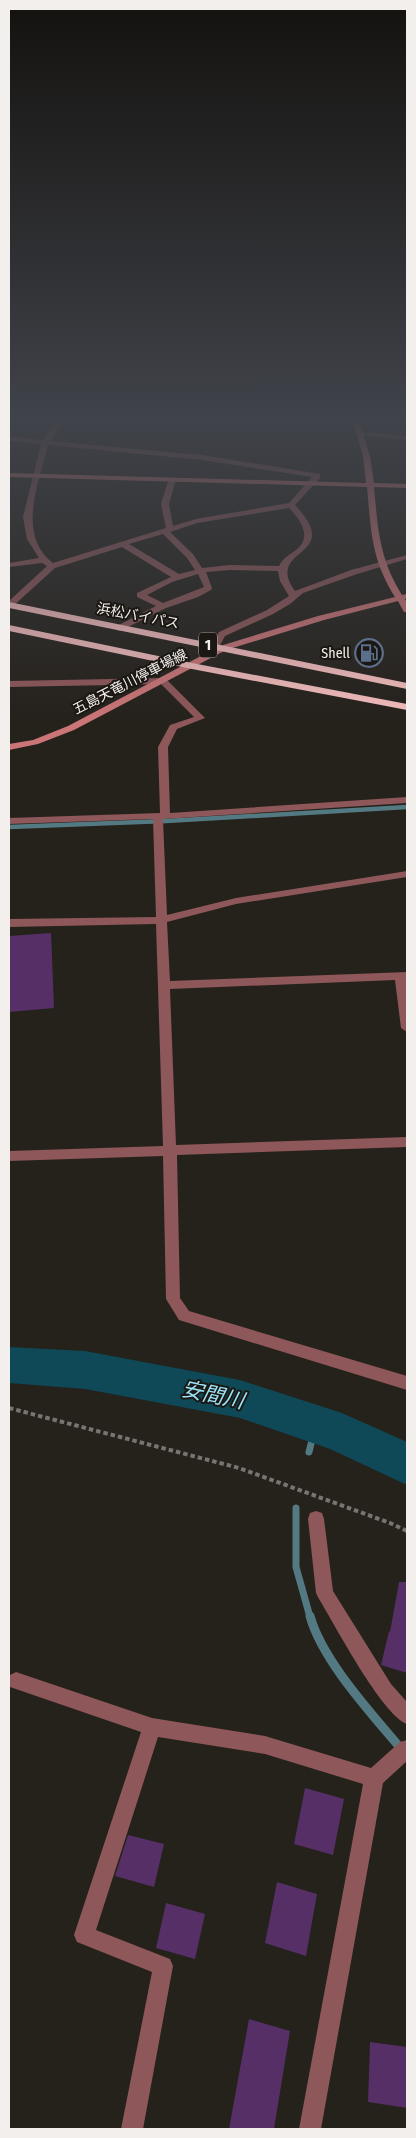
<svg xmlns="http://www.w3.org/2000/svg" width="416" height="2138" viewBox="0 0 416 2138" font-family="'Fira Sans Condensed','Noto Sans JP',sans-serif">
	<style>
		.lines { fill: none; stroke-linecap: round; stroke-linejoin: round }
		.stream-far2 { stroke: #537a83; stroke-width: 4.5 }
		.stream-far1 { stroke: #537a83; stroke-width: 7 }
		.stream { stroke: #537a83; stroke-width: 9 }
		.river { fill: #0f4856; fill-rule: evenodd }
		.building { fill: #552f66 }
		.path { stroke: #787470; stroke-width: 4; stroke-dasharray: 4.5 3; stroke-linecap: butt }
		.street { fill: #8e5759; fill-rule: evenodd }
		.secondary { fill: #cb7577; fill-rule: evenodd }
		.highway { fill: #f5bdbd; fill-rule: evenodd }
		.labels { text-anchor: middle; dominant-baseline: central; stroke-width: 4; stroke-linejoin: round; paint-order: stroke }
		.far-street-label { font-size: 14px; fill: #f3efec; stroke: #1b1712 }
		.far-poi-label { font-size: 14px; fill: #f3efec; stroke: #1b1712; text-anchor: end }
		.shield { fill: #1b1712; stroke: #b2aeab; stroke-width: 1 }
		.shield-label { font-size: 15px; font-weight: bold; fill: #f3efec }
		.near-water-label { font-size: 21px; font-style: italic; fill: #9ae3f8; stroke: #1b1712 }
	</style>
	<rect width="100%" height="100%" fill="#25211b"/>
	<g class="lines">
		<polyline class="stream-far2" points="9,827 166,821 407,807"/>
		<g class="stream-far1">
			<polyline points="309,1452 316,1424"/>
			<polyline points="296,1508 296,1567 310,1617"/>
		</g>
		<path class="stream" d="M310,1616C323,1663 376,1718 407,1756"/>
		<polygon class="river" points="9,1347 85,1351 240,1380 342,1413 407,1442 407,1485 330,1449 240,1418 85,1389 9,1383"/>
	</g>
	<g class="building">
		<polygon points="51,933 54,1008 9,1012 9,936"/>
		<polygon points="399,1582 407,1582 407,1673 381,1665 389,1631 390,1632"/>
		<polygon points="305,1788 344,1799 333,1855 294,1844"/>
		<polygon points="128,1835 164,1844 154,1887 115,1876"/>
		<polygon points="277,1882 317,1894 306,1956 265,1943"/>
		<polygon points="166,1903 205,1914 195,1959 156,1948"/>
		<polygon points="249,2019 290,2031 274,2129 229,2129"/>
		<polygon points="370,2042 407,2047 407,2108 368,2102"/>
	</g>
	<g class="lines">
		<polyline class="path" points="9,1408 239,1468 390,1523 407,1531"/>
		<g class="street">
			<path d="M57,421H64L50,441L202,455L320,474V478L295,505C346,559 263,546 295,591L351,570L407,555V559L357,574L303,593L290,604L273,614L225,636L218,649L215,650L211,647L219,632L267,610L289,596L280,581L278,571L230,570L206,572L212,588L211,590L198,597L166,608L120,631L117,630V626L156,606L137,597V593L171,577L122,547L55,568L12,607H9V601L47,566L42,563L9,567V563L39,558L27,539L23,517L41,444L9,441V437L43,440ZM48,445L202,460L312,477L289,503L196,519L173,526L169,504L176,480L169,478L161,504L166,528L53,563C16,535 39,482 48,445ZM289,508C300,519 313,537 296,550C289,555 283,558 279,566L230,565L202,568L193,554L170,532L197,523ZM163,534L187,558L195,570L179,574L129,544ZM198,574L204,587L163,603L147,595L172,582Z"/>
			<polygon points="362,432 407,436 407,440 360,435 359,434"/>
			<polygon points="163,678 166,679 205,718 177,729 168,747 170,813 407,797 407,803 163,819 167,915 236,898 407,871 407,877 236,904 167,922 170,981 407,972 407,1032 401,1028 395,980 170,989 176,1145 407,1137 407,1147 177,1155 180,1298 189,1311 407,1376 407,1390 179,1320 166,1299 163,1156 9,1161 9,1151 163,1146 156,924 9,927 9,919 156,917 153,819 9,824 9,818 160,813 158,747 170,725 194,717 161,684 9,687 9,681"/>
			<path d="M316,1511L322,1513L324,1519L333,1591L391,1684L407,1702V1724C382,1715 335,1625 319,1599L316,1593L308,1519L310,1513Z"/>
			<polygon points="16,1672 152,1718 265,1736 371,1768 400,1742 407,1740 407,1761 383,1783 321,2129 299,2129 363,1784 265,1754 158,1737 96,1930 170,1959 173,1966 143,2129 121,2129 152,1972 77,1942 74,1935 141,1732 10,1687 10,1675"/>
		</g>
		<path class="secondary" d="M353,421H359L370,456L374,483L407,484V488L374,487C378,529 379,558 402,595L407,594V598L405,599L407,603V612H404L398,601L324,620L226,650L74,730L38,744L9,750V744L33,740L68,726L220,646L318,616L395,597C371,559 371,530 367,487L9,477V473L366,483L363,456Z"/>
		<g class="highway">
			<polygon points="9,602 407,683 407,689 9,608"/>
			<polygon points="9,625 192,663 407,704 407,710 192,669 9,631"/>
		</g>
	</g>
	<linearGradient id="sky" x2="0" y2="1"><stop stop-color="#14120f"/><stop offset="0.58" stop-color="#40434a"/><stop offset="1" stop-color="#40434a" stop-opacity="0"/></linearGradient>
	<rect width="416" height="721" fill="url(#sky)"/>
	<defs>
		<symbol id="fuel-ring" viewBox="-11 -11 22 22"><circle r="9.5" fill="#1b1712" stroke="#5c6f8a" stroke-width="1.5"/><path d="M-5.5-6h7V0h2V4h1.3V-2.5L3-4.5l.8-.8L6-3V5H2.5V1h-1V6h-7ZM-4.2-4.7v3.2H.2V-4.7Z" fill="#5c6f8a"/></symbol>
	</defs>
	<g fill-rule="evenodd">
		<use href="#fuel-ring" x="353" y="637" width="32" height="32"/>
	</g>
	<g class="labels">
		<g class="far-street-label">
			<text transform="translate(138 616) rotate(11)">浜松バイパス</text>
			<text transform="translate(130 682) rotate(-27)">五島天竜川停車場線</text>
		</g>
		<g class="far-poi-label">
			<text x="350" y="653">Shell</text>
		</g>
		<rect class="shield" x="199" y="632.5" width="18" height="25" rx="4"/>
		<g class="shield-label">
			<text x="208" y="645">1</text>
		</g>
		<g class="near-water-label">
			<text transform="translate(213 1395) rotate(12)">安間川</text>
		</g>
	</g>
	<rect width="416" height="2138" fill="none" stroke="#f3efec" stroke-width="20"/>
</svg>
